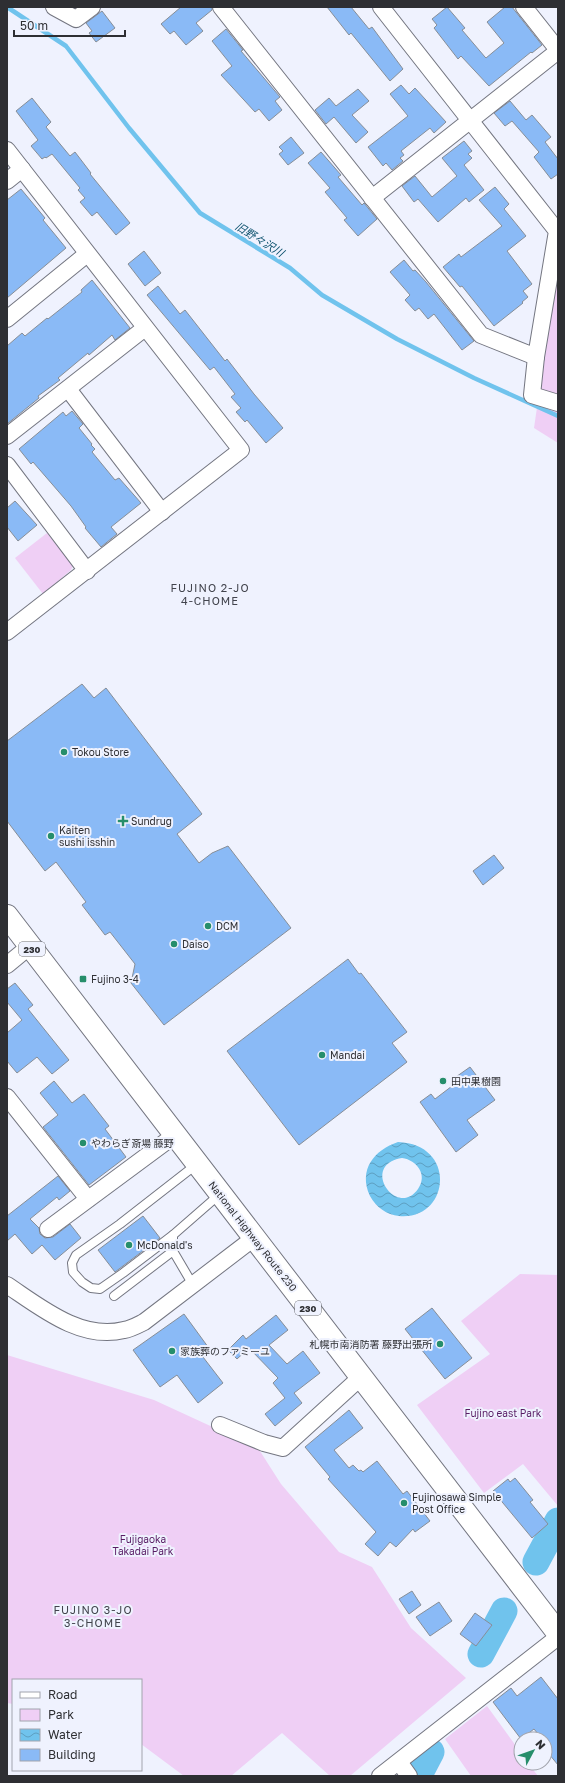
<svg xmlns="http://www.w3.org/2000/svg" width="565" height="1783" viewBox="0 0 565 1783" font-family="'Golos Text','Noto Sans JP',sans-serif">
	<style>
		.green { fill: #efcff5 }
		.water { fill: url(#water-waves); fill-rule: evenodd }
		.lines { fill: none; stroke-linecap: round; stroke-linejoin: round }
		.stream { stroke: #70c3ed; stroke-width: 4.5 }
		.river { stroke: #70c3ed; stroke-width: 27 }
		.building { fill: #8abaf6; stroke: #878e97 }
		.lane-casing { stroke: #747681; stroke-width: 10 }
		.street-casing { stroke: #747681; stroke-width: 18 }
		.highway-casing { stroke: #747681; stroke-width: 24 }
		.lane { stroke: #fff; stroke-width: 8 }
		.street { stroke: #fff; stroke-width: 16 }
		.highway { stroke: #fff; stroke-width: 22 }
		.poi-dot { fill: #268e6b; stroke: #eff2fe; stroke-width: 1.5 }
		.labels { text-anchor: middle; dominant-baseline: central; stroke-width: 4; stroke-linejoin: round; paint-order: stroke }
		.shield { fill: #eff2fe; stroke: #686a70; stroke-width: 1 }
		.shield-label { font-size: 9px; font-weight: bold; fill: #2e2f33 }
		.poi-label { font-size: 10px; fill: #2e2f33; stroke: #eff2fe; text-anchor: start }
		.street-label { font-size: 10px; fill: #2e2f33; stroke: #eff2fe }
		.park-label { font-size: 10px; fill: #591d65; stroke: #eff2fe }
		.water-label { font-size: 11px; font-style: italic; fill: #0c516d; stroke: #eff2fe }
		.neighbourhood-label { font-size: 11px; letter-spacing: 1px; fill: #42444d; stroke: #eff2fe }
	</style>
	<defs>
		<pattern id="water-waves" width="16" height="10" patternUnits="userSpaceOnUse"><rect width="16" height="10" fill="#70c3ed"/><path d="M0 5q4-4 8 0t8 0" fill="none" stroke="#5c9fc1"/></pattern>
	</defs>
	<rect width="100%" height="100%" fill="#eff2fe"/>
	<g class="green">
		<polygon points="558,264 558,443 534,428"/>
		<polygon points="47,533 73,566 71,570 43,594 15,558"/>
		<polygon points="520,1274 558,1275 558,1506 523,1464 484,1493 417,1405 490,1354 461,1321"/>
		<polygon points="7,1355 154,1400 258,1448 281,1484 339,1552 372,1567 411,1628 466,1678 350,1776 330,1776 282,1733 231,1776 184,1776 141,1744 141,1680 13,1680 13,1704 7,1703"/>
		<polygon points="487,1706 521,1753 521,1763 528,1763 538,1776 471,1776 445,1739"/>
	</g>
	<path class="water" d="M398,1142C458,1144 450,1221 399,1216C387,1215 376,1207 370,1196C358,1170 374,1150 398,1142ZM402,1158C417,1160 428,1175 418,1189C397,1219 359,1165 402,1158Z"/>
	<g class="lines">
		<polyline class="stream" points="7,7 66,46 129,128 200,213 290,268 322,295 397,339 474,378 558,416"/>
		<g class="river">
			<polyline points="536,1562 558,1521"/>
			<polyline points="481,1654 504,1611"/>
			<polyline points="416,1776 420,1773 431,1752"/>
		</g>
	</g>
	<g class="building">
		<polygon points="181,7 212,7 212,10 196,23 203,31 186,45 174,31 170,34 161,24"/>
		<polygon points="327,7 351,7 369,29 372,27 403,69 390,81 351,33 349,35"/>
		<polygon points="447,7 465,28 462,30 485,57 486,58 504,43 487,22 505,7 512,7 542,45 532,53 531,52 489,86 461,56 458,59 434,28 437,25 432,19"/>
		<polygon points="102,11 115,28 96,42 89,33 92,31 86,23"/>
		<polygon points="226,29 243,50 241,51 280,97 275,101 282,110 269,121 259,109 255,112 221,75 232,66 212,41"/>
		<polygon points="401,85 409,94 415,88 446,122 434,133 430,128 401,151 404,155 400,158 403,161 392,170 386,163 383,166 368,147 408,116 390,94"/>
		<polygon points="358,89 369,101 352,115 368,132 356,143 334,117 326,124 315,110 329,98 336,106"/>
		<polygon points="32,98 51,122 46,127 70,156 75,152 91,173 90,174 130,223 116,235 97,212 92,216 80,202 85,198 78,190 80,188 52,154 46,158 45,157 42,159 31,146 38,140 16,111"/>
		<polygon points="510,101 526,120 532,115 551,137 545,142 558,159 558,174 551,179 534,157 539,152 512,121 505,126 494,113"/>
		<polygon points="291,137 304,153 288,165 279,154 283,151 279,147"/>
		<polygon points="464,141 472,151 468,154 472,158 464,165 484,190 469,202 466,198 438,222 418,199 414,202 402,186 415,176 432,197 457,176 442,158"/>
		<polygon points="321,152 341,175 338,177 362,205 364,203 377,219 358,236 344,220 347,218 325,192 330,188 308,163"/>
		<polygon points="495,187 509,204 504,209 526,236 507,251 532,284 523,291 528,297 522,302 523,303 494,326 462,286 460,287 443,267 459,254 461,257 502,226 479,200"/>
		<polygon points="21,189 45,218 43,220 66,248 7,298 7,200"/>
		<polygon points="144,251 161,273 145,286 128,264"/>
		<polygon points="404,260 413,271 415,270 426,282 474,341 462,350 434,314 428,319 419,308 415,311 405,300 410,295 390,272"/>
		<polygon points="92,280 130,328 115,340 112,335 89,355 88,353 58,378 60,380 38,396 39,398 7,424 7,346 22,333 25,336 47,318 48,319 82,292 81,290"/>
		<polygon points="158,286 180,314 185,310 225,361 227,359 254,394 283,428 266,443 247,420 245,422 236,412 241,408 231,397 235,394 214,367 210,370 147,295"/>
		<polygon points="72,411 83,424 79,428 92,444 91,445 95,449 92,452 115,480 119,478 141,503 111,527 117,534 101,547 85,528 86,527 71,506 33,462 31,464 19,449 63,412 66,416"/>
		<polygon points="15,501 37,525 18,541 7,527 7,508"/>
		<polygon points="82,684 94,698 106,688 202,814 177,834 199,863 212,853 228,846 291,928 164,1025 131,983 135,964 110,932 105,935 82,905 86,902 56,862 45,871 7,821 7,741"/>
		<polygon points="494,855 504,868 483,885 473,871"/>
		<polygon points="348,959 359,974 361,973 407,1032 392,1043 407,1062 299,1145 227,1051"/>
		<polygon points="15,983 33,1005 28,1009 69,1060 52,1074 37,1057 17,1073 7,1061 7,1033 22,1020 7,1002 7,989"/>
		<polygon points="470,1067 495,1100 467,1120 478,1135 456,1152 420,1102 431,1094 435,1099 456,1083 453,1079"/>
		<polygon points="54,1081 72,1103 84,1094 109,1126 105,1129 126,1157 89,1185 43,1127 58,1115 40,1093"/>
		<polygon points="58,1176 70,1191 59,1200 57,1197 30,1219 39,1228 40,1234 45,1238 53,1237 70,1224 81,1238 55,1260 42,1245 32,1254 15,1234 7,1241 7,1216"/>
		<polygon points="143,1216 160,1238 115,1272 98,1250"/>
		<polygon points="432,1308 472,1358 445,1379 405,1329"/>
		<polygon points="184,1314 211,1351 203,1357 223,1383 198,1403 177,1375 160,1387 133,1350"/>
		<polygon points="276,1315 288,1330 269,1345 287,1364 303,1351 320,1373 294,1393 302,1403 275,1426 265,1414 285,1398 273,1383 278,1378 249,1348 237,1359 228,1350 243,1335 246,1339"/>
		<polygon points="349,1410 363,1428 334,1450 349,1468 353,1465 359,1471 361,1470 363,1472 377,1461 403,1494 407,1491 430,1521 415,1532 413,1529 396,1547 390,1542 378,1556 365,1544 376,1532 328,1479 330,1477 305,1447"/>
		<polygon points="515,1478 533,1500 530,1502 548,1524 532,1538 493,1491 508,1479 510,1482"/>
		<polygon points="412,1591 421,1605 409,1614 399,1599"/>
		<polygon points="439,1602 452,1621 430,1636 416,1617"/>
		<polygon points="475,1613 492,1625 476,1646 460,1634"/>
		<polygon points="541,1677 558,1699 558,1765 545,1749 545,1739 542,1739 534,1729 521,1739 493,1702 511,1688 517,1696"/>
	</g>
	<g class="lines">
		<defs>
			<g id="lane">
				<polyline points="173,1235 123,1273 100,1289 91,1288 82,1282 73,1272 72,1263 76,1255 120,1224 197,1164"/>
				<polyline points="173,1251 193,1285"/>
				<polyline points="114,1296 173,1251 173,1235 220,1194"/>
			</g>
			<g id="street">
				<polyline points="54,7 76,19 92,7"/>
				<polyline points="221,7 481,335 536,357 557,231 381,7"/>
				<polyline points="524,7 558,50"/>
				<polyline points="7,150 241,450 7,632"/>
				<polyline points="7,181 22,169"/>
				<polyline points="372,198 558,51"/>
				<polyline points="7,319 87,254"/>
				<polyline points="536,357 532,395 558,403"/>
				<polyline points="68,389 162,512"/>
				<polyline points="7,436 145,328"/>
				<polyline points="7,465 87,571"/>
				<polyline points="7,965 30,946"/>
				<polyline points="7,1097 88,1199"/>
				<polyline points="48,1229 175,1135"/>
				<path d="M7,1285C40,1307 81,1341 124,1330C131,1329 138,1325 144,1322L254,1238"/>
				<polyline points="220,1425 264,1443 283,1448 361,1377"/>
				<polyline points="399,1762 409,1776"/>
				<polyline points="380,1776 558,1637"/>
			</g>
			<polyline id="highway" points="7,916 558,1633"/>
		</defs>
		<use href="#lane" class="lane-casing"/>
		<use href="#street" class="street-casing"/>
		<use href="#highway" class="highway-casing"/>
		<use href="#lane" class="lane"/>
		<use href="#street" class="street"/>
		<use href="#highway" class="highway"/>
	</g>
	<g class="poi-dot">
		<circle cx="64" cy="752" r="4"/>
		<path d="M121 815h4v4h4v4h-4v4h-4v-4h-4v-4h4z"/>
		<circle cx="51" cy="836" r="4"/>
		<circle cx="208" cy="926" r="4"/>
		<circle cx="174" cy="944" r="4"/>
		<rect x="79" y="975" width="8" height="8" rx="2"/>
		<circle cx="322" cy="1055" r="4"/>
		<circle cx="443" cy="1081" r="4"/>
		<circle cx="83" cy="1143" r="4"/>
		<circle cx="129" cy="1245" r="4"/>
		<circle cx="440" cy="1344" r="4"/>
		<circle cx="172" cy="1351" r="4"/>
		<circle cx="404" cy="1503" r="4"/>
	</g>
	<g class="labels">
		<g class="shield">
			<rect x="19" y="942" width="26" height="14" rx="3"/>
			<rect x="295" y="1301" width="26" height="14" rx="3"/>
		</g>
		<g class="shield-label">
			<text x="32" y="949">230</text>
			<text x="308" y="1308">230</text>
		</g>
		<g class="poi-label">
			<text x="72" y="752">Tokou Store</text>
			<text x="131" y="821">Sundrug</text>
			<text x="59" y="830">Kaiten<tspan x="59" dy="12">sushi isshin</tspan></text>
			<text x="216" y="926">DCM</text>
			<text x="182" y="944">Daiso</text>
			<text x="91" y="979">Fujino 3-4</text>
			<text x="330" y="1055">Mandai</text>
			<text x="451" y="1081">田中果樹園</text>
			<text x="91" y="1143">やわらぎ斎場 藤野</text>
			<text x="137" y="1245">McDonald's</text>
			<text x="432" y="1344" text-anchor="end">札幌市南消防署 藤野出張所</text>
			<text x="180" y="1351">家族葬のファミーユ</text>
			<text x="412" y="1497">Fujinosawa Simple<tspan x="412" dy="12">Post Office</tspan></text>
		</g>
		<g class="street-label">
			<text transform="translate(253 1236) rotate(52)">National Highway Route 230</text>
		</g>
		<g class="park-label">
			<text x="503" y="1413">Fujino east Park</text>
			<text x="143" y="1539">Fujigaoka<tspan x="143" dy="12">Takadai Park</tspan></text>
		</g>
		<g class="water-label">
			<text transform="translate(260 239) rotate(32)">旧野々沢川</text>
		</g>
		<g class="neighbourhood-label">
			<text x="210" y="587">FUJINO 2-JO<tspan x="210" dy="13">4-CHOME</tspan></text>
			<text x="93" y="1609">FUJINO 3-JO<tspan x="93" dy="13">3-CHOME</tspan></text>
		</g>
	</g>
	<rect width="565" height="1783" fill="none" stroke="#2e2f33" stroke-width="16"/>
	<rect x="12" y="1679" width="130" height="92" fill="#eff2fe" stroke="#a2a4ad"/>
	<rect x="20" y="1692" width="20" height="6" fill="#ffffff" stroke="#a2a4ad"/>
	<text x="48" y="1699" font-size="12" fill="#2e2f33">Road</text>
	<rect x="20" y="1709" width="20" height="12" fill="#efcff5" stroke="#a2a4ad"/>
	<text x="48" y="1719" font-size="12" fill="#2e2f33">Park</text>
	<rect x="20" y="1729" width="20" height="12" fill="url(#water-waves)" stroke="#a2a4ad"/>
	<text x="48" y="1739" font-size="12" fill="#2e2f33">Water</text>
	<rect x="20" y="1749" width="20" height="12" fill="#8abaf6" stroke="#a2a4ad"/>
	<text x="48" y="1759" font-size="12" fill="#2e2f33">Building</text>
	<g transform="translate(533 1751) rotate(49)"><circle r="19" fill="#eff2fe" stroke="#a2a4ad"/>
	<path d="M0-3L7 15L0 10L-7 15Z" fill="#268e6b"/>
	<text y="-6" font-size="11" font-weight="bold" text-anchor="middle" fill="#2e2f33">N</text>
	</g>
	<path d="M14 30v6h111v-6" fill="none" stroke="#2e2f33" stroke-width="2"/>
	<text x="20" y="30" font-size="12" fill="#2e2f33" stroke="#eff2fe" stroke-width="3" paint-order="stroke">50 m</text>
</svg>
